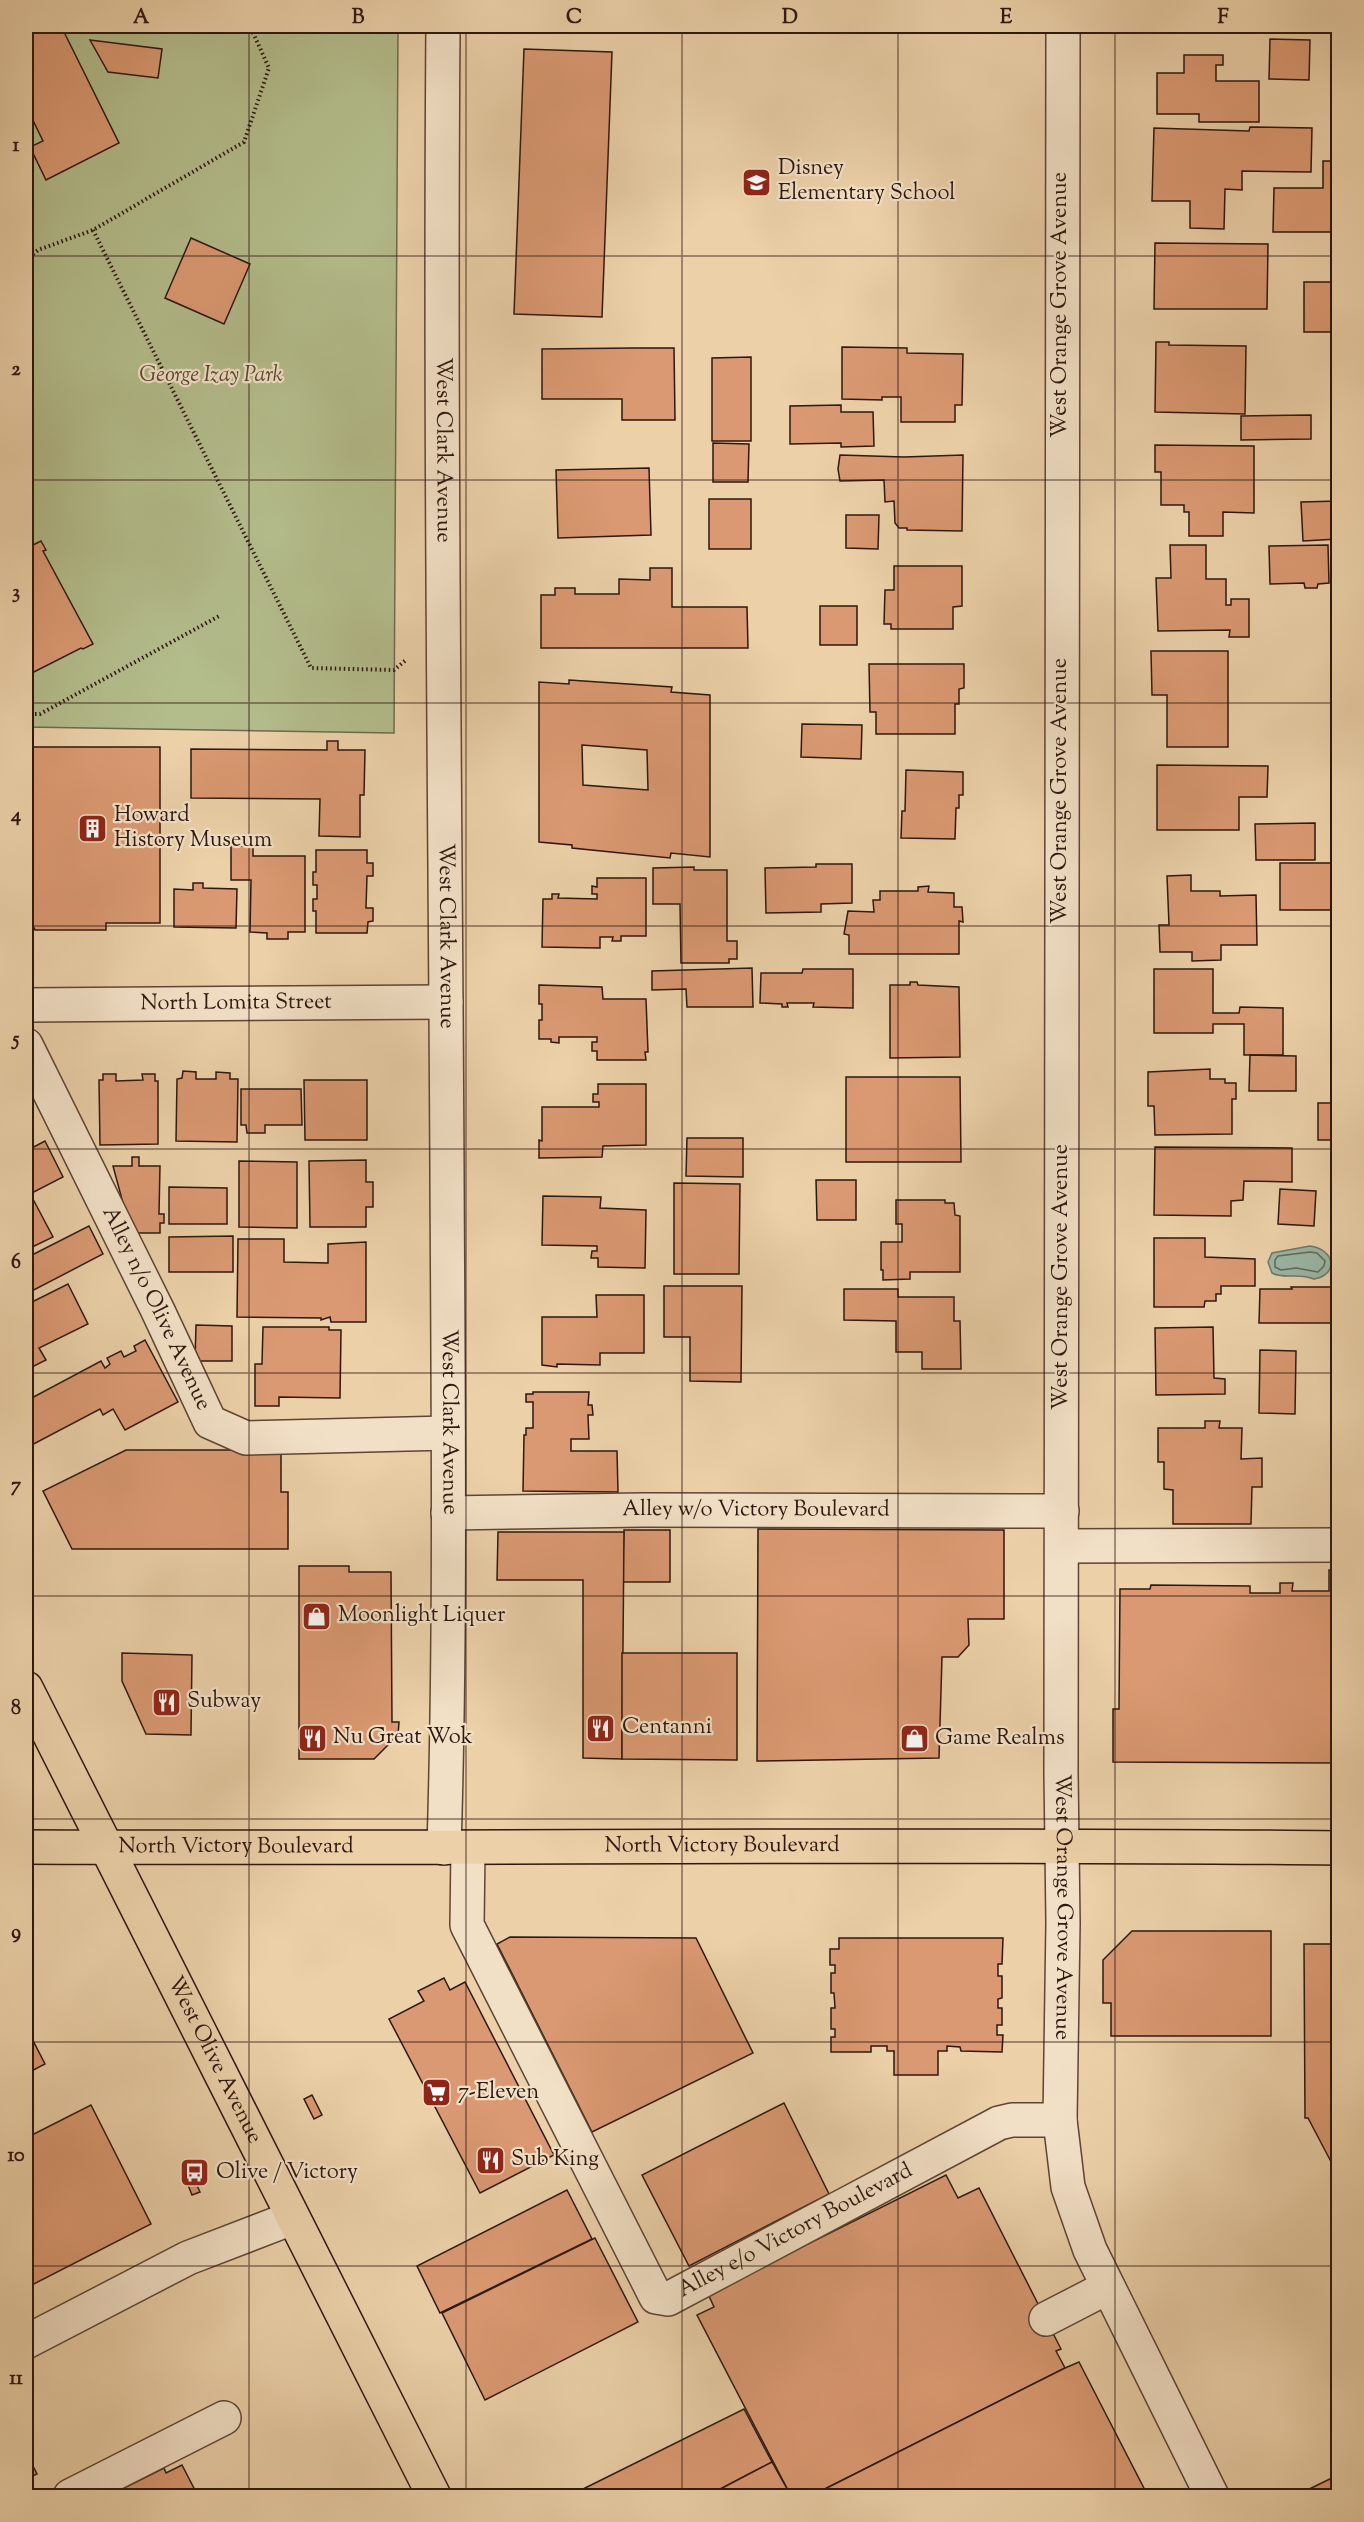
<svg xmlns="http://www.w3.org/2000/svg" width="1364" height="2522" viewBox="0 0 1364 2522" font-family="'Sorts Mill Goudy',serif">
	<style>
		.green { fill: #b3bc8b; stroke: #706a4d; stroke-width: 1.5 }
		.water { fill: #99b7a5; stroke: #6e7769; stroke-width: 1.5 }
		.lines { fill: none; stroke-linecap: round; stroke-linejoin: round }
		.shore { stroke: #64675a; stroke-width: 1.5 }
		.building { fill: #da9972; stroke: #2e170f; stroke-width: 1.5; fill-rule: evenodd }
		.minor-casing { stroke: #5d4535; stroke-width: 36 }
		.major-casing { stroke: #2e170f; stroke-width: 36 }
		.path { stroke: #2e170f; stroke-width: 4; stroke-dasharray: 1.5 3; stroke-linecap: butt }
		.minor { stroke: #f2e0c6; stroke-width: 33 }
		.major { stroke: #ebd0a8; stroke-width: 33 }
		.grid { fill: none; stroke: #2e170f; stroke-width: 1.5; stroke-opacity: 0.55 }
		.labels { text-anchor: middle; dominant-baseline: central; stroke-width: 4.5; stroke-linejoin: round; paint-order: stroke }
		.poi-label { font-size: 22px; fill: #2e170f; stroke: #f2e0c6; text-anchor: start }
		.street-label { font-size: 22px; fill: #2e170f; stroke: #f2e0c6 }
		.park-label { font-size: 22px; font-style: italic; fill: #564934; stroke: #f2e0c6 }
		.neatline { fill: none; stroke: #2e170f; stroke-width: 2 }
		.grid-label { font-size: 20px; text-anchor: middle; font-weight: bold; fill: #2e170f }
	</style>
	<rect width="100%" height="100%" fill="#ebd0a8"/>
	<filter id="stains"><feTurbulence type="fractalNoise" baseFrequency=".00333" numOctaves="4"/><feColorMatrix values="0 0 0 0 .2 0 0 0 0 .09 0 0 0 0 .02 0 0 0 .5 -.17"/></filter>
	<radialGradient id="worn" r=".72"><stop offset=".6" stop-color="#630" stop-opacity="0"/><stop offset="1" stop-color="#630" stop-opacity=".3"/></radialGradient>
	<polygon class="green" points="26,26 398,26 394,733 26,727"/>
	<path class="water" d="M1310,1246C1334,1249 1340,1274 1314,1279C1297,1272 1285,1280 1272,1273L1268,1262L1272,1253Z"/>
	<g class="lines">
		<polygon class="shore" points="1310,1252 1317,1253 1325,1261 1324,1266 1318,1272 1296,1268 1281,1270 1275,1267 1275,1260 1278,1256"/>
	</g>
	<g class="building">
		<polygon points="26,26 61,26 119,143 46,180 30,147 43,141 26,106"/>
		<polygon points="1158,26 1293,26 1293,29 1158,32"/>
		<polygon points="1270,39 1310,40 1309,80 1269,79"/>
		<polygon points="90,40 162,49 158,78 108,72"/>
		<polygon points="524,49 612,52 602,317 514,314"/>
		<polygon points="1184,55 1223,55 1223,65 1216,65 1216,81 1259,81 1259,122 1199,122 1199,114 1157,114 1157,73 1184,73"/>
		<polygon points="1250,127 1312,128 1311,172 1242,171 1242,190 1225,189 1224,229 1190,228 1190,201 1152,201 1154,128 1249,131"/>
		<polygon points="1323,161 1338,161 1338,232 1273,232 1274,188 1323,188"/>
		<polygon points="191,238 250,264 224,324 165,298"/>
		<polygon points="1155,243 1268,244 1267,309 1154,309"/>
		<rect x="1304" y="282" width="34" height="50"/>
		<polygon points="1156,342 1169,342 1169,345 1246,346 1245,414 1155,412"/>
		<polygon points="842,347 907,348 907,353 963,354 962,405 955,405 955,422 901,422 901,397 882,397 882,400 842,399"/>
		<polygon points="632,348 674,348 675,420 622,420 622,399 542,399 542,349"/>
		<polygon points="751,357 751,441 712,441 712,358"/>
		<polygon points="841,405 841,412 873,412 874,446 841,447 841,443 790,444 790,406"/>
		<polygon points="1311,415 1311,439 1241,440 1241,416"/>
		<polygon points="713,443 749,444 748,482 713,482"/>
		<polygon points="1155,445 1254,446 1254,513 1223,512 1223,536 1189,536 1189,512 1184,512 1184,505 1161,505 1161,472 1155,472"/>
		<polygon points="840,455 904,457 963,455 962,531 907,530 907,528 899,528 895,523 894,501 885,502 884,480 840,481 838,469"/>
		<polygon points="649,468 651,535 558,538 556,470"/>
		<rect x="709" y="499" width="42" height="50"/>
		<polygon points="1338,501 1338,539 1303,541 1301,502"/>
		<polygon points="846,515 879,515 878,549 846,548"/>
		<polygon points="41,541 46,550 43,551 93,644 83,649 81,648 26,676 26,552 32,549 31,546"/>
		<polygon points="1170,545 1206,545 1206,579 1226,579 1226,605 1231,605 1231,599 1249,599 1249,637 1229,637 1230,630 1158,631 1156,578 1171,578"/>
		<polygon points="1328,545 1329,583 1318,584 1317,588 1305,588 1304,583 1270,584 1269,546"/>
		<polygon points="894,566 962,566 962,606 953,607 953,629 891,629 891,624 884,624 885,590 894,590"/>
		<polygon points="650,568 672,568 672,607 747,607 748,648 541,648 541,595 555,595 555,588 575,588 575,594 619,594 619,579 650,580"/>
		<rect x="820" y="606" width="37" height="39"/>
		<polygon points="1151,651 1228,651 1228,747 1167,747 1167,695 1152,695"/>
		<polygon points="869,664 964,664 964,688 959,689 959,704 955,704 955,734 876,734 876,712 870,712"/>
		<path d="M569,680L672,687L671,692L710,695V857L671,853L670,858L572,848V845L539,842V682L569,684ZM582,745L647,750L648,790L583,785Z"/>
		<polygon points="802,724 862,725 861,759 801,757"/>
		<polygon points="327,741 338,741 338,750 365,750 364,795 360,795 360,837 319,836 320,799 191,798 191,749 327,750"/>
		<polygon points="26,747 160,747 160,923 106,923 106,930 35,930 26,910"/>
		<polygon points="1157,765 1268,766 1267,797 1239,797 1239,830 1157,830"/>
		<polygon points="906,770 963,772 963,795 959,795 959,808 956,808 955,839 901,838 902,811 905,811"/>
		<polygon points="1315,823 1315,860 1256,860 1255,824"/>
		<polygon points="231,846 253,846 253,856 305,856 305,932 288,932 288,939 267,939 267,933 250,932 251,880 231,880"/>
		<polygon points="316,850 367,850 367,863 373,863 373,876 367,876 366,908 373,908 373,921 368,922 367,933 316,933 316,911 313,911 313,899 317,899 317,885 313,885 313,872 316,872"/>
		<rect x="1280" y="863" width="58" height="47"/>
		<polygon points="816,864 852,864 852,903 821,904 821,912 766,913 765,868 816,867"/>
		<polygon points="694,867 694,870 727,870 727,941 737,941 737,959 729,959 729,963 681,963 680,904 653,904 653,868"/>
		<polygon points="1191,875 1191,891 1220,891 1220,896 1256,895 1257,945 1221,945 1221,960 1192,961 1192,952 1160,952 1159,925 1169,925 1167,876"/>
		<polygon points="597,878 646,878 646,936 621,936 621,941 612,941 613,937 600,937 600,948 542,947 543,899 552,899 552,894 559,894 558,898 597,899 597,894 592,894 592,886 597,887"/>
		<polygon points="193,883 203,883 203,888 237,889 236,928 174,927 174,889 193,890"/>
		<polygon points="929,886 928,892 954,893 954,907 962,907 963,922 959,921 959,954 849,954 849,935 844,934 848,911 874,912 873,900 880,900 880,891 918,891 918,887"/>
		<polygon points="752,968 753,1007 687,1007 686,989 652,990 652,971"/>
		<polygon points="803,969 853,969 853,1008 813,1007 814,1003 787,1003 788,1007 782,1007 782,1004 760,1003 761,973 802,973"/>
		<polygon points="1154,969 1213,969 1213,1013 1239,1013 1240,1007 1283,1008 1283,1055 1244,1055 1244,1024 1213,1024 1213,1033 1154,1033"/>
		<polygon points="910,982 917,982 918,985 959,987 960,1057 890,1058 890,985 910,985"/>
		<polygon points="539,985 602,987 603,999 646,999 648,1052 645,1052 646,1060 597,1060 597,1051 592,1051 592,1042 597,1042 597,1037 559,1037 559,1043 551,1042 551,1039 539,1039 539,1020 542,1020 542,1004 539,1004"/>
		<polygon points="1250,1055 1296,1056 1296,1091 1249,1091"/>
		<polygon points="1210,1069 1210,1079 1225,1079 1225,1083 1236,1083 1236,1099 1232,1099 1232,1134 1155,1135 1154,1106 1148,1106 1148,1072"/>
		<polygon points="183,1071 196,1072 196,1079 216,1079 216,1072 230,1073 230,1079 238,1079 237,1142 176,1141 177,1079 182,1078"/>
		<polygon points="103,1074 116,1074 116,1081 143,1080 142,1074 155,1074 155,1081 158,1081 158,1144 100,1145 99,1080 103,1080"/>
		<polygon points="846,1077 960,1077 961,1162 846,1162"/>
		<polygon points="304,1080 367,1080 367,1140 305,1140"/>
		<polygon points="598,1084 646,1084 646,1145 603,1146 602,1157 539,1158 539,1140 542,1141 542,1107 599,1107 599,1102 593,1102 593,1094 598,1094"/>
		<polygon points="241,1089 301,1089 302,1125 265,1125 265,1133 247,1133 246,1125 241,1125"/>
		<rect x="1318" y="1103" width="20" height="37"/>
		<polygon points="687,1138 743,1138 743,1177 686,1176"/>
		<polygon points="45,1141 63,1177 26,1196 26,1151"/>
		<polygon points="1155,1147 1292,1148 1292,1182 1244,1181 1243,1200 1231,1201 1231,1216 1154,1215"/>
		<polygon points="132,1157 139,1157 139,1166 160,1166 159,1214 164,1214 164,1223 160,1223 160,1233 131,1233 113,1166 132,1166"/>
		<polygon points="366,1160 366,1182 373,1182 373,1207 366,1207 366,1227 310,1227 309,1161"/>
		<polygon points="239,1161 297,1162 297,1228 239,1227"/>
		<polygon points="816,1180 856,1180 856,1220 817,1220"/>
		<polygon points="674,1183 740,1184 739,1274 674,1274"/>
		<polygon points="169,1187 227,1188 227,1224 169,1224"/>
		<polygon points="1280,1189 1316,1191 1314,1226 1278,1224"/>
		<polygon points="543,1196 601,1197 600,1208 646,1210 645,1268 598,1267 598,1258 591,1258 592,1251 597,1251 597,1246 542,1245"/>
		<polygon points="896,1200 945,1200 945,1203 954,1203 955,1215 960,1216 960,1272 910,1272 910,1279 883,1280 883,1270 881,1270 881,1242 902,1242 902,1224 896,1224"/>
		<polygon points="34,1201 53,1237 26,1250 26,1205"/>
		<polygon points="89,1226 103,1254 26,1294 26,1258"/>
		<polygon points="233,1236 233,1272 169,1272 169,1237"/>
		<polygon points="1154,1238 1205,1238 1205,1257 1255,1259 1255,1286 1221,1286 1221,1294 1216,1294 1216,1301 1205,1301 1204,1307 1154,1307"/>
		<polygon points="238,1239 284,1239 284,1262 328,1263 328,1244 366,1242 366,1322 331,1322 330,1317 321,1320 321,1318 237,1317"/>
		<polygon points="68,1284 88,1324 39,1348 46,1360 26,1370 26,1305"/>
		<polygon points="664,1286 742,1286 741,1382 690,1381 690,1337 664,1337"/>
		<polygon points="1291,1287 1338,1287 1338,1323 1259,1323 1260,1289 1292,1289"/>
		<polygon points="844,1289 898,1289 898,1297 954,1297 954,1321 960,1321 961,1369 922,1369 922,1352 896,1352 896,1321 844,1320"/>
		<polygon points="596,1295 644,1295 644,1353 600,1353 600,1365 557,1364 557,1367 542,1365 542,1317 597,1317"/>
		<polygon points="196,1325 232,1326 232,1361 195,1361"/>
		<polygon points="263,1327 329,1327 329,1330 341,1330 340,1398 279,1397 279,1406 255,1406 255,1364 262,1364"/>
		<polygon points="1213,1327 1214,1378 1225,1379 1225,1394 1156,1395 1155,1328"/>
		<polygon points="145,1340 178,1402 125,1430 113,1409 103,1415 100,1409 26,1448 26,1401 101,1361 105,1368 110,1364 107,1358 121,1351 124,1357 136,1351 134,1346"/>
		<polygon points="1260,1350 1296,1351 1295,1414 1259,1413"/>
		<polygon points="533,1392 589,1392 588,1405 592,1405 593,1415 588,1415 589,1439 571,1439 571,1451 617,1451 618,1492 523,1491 524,1435 526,1435 526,1428 533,1428 533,1402 526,1402 526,1394 533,1394"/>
		<polygon points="1205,1421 1220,1421 1219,1428 1242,1428 1241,1459 1262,1458 1262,1487 1252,1487 1251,1524 1173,1524 1173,1490 1164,1489 1164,1462 1158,1462 1158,1428 1205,1428"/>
		<polygon points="126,1450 281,1450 281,1492 288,1492 288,1549 72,1549 43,1491"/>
		<polygon points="758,1529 1004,1530 1004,1619 968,1619 969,1645 958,1657 942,1657 939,1758 757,1761"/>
		<polygon points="624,1530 670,1530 670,1582 622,1582"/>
		<polygon points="498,1532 624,1532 622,1759 583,1758 583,1580 497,1580"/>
		<polygon points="299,1566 349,1566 349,1572 391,1572 392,1722 399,1722 398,1735 374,1759 299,1759"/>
		<polygon points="1329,1570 1338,1570 1338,1763 1113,1762 1113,1709 1119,1709 1120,1589 1150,1589 1151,1585 1250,1586 1250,1593 1280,1593 1280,1583 1293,1583 1292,1591 1329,1591"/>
		<polygon points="122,1653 192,1655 191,1735 146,1734 122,1681"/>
		<polygon points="622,1653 737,1653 737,1760 622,1759"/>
		<polygon points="1132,1931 1271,1931 1271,2036 1111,2036 1111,2003 1103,2003 1103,1960"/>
		<polygon points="510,1937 696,1938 753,2053 592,2132 497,1944"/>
		<polygon points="839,1938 1003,1938 1002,1964 998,1964 998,1976 1002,1976 1002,1998 998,1999 998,2008 1002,2008 1002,2025 997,2025 997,2035 1003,2035 1002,2052 961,2051 960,2047 947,2046 947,2051 938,2051 938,2075 894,2075 894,2051 887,2051 887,2046 871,2046 871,2052 831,2052 831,2037 835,2037 835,2029 831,2029 831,2008 835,2008 834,1993 831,1993 831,1973 835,1973 835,1965 830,1965 830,1949 839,1949"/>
		<polygon points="1304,1944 1338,1944 1338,2175 1308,2118 1305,2118"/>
		<polygon points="444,1978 450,1990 465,1982 554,2155 480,2193 389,2019 424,2001 418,1991"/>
		<polygon points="26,2027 45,2064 26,2074"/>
		<polygon points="312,2095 322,2115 314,2119 304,2099"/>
		<polygon points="784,2103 829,2194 689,2266 642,2175"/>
		<polygon points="91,2105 151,2224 26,2288 26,2138"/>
		<polygon points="191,2172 200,2192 192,2195 184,2175"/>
		<polygon points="946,2175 958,2198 979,2188 1061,2349 1056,2351 1065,2368 811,2496 791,2496 697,2315 714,2307 708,2294"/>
		<polygon points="567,2190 592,2239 440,2313 417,2266"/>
		<polygon points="595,2238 638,2322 485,2400 442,2313"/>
		<polygon points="1079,2362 1148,2496 811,2496 1065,2368"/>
		<polygon points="744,2409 772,2462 707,2496 569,2496"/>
		<polygon points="26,2452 37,2474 26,2479"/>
		<polygon points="772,2462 791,2496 707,2496"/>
		<polygon points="182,2465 198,2496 108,2496 164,2468 166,2473"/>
		<polygon points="1338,2475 1338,2496 1295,2496"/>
	</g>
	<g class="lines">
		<defs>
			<g id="minor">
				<path id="s1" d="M443,26C440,407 445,789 447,1170C448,1396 451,1622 444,1848"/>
				<path id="s2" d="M1063,26L1061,1772L1063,1923L1060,2120L1068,2187L1090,2250L1212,2496"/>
				<path id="s3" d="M26,1005L446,1002"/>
				<path id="s4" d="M26,1045L158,1311L210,1422L246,1438L448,1433"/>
				<path id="s5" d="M448,1513L643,1510L1062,1511"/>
				<polyline points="1062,1546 1338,1545"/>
				<path id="s6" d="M468,1848L467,1925L656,2297L668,2299L999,2123L1012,2120H1060"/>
				<polyline points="1046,2319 1108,2287"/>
				<polyline points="26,2342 188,2258 292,2218"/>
				<polyline points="70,2496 224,2418"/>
			</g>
			<g id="major">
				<path id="s7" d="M26,1688L434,2496"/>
				<path id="s8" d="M26,1847C463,1849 901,1843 1338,1848"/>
			</g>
		</defs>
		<use href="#minor" class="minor-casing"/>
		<use href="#major" class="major-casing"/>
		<g class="path">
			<polyline points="93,230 311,668 394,670 406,660"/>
			<polyline points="26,260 38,250 93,230 244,142 269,68 250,26"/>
			<polyline points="26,714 40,714 221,615"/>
		</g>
		<use href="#minor" class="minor"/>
		<use href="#major" class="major"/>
	</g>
	<path class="grid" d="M249,26V2496M466,26V2496M682,26V2496M898,26V2496M1115,26V2496M26,256H1338M26,480H1338M26,703H1338M26,926H1338M26,1149H1338M26,1373H1338M26,1596H1338M26,1819H1338M26,2042H1338M26,2266H1338"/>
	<defs>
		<symbol id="school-square" viewBox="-11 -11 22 22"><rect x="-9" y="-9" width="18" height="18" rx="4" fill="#8f2418" stroke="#f2e0c6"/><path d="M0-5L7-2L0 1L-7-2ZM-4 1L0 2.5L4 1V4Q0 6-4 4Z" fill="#fff"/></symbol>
		<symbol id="building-square" viewBox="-11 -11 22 22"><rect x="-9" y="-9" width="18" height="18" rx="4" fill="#8f2418" stroke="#f2e0c6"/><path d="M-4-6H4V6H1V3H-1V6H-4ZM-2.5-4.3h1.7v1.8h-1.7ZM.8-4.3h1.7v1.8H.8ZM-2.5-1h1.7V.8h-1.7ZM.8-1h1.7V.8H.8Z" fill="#fff"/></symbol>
		<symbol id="shop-square" viewBox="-11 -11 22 22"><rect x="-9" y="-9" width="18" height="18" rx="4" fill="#8f2418" stroke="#f2e0c6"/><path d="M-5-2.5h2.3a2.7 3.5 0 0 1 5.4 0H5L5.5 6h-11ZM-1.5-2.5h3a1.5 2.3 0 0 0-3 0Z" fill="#fff"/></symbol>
		<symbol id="restaurant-square" viewBox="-11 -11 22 22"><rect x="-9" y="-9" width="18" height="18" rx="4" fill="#8f2418" stroke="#f2e0c6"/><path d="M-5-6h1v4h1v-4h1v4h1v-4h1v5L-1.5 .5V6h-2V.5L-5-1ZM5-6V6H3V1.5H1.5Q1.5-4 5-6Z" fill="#fff"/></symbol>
		<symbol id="supermarket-square" viewBox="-11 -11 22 22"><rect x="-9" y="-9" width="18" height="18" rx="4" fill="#8f2418" stroke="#f2e0c6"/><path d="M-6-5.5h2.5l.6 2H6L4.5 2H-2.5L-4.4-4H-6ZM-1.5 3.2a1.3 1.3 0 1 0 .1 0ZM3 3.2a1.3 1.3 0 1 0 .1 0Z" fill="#fff"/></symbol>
		<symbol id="bus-square" viewBox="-11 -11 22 22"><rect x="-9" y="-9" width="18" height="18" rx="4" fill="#8f2418" stroke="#f2e0c6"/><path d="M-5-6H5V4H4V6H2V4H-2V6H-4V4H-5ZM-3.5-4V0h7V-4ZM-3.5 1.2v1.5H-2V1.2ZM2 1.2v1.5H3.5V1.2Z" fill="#fff"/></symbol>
	</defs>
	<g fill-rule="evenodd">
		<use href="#school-square" x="740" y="166" width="33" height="33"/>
		<use href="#building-square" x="76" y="812" width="33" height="33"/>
		<use href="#shop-square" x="300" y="1600" width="33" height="33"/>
		<use href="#restaurant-square" x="150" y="1686" width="33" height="33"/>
		<use href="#restaurant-square" x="584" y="1712" width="33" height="33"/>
		<use href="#restaurant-square" x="296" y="1722" width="33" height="33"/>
		<use href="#shop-square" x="898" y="1722" width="33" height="33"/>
		<use href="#supermarket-square" x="420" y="2076" width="33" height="33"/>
		<use href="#restaurant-square" x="474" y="2144" width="33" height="33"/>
		<use href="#bus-square" x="178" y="2156" width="33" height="33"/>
	</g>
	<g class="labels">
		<g class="poi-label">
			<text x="778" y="169">Disney<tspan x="778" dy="25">Elementary School</tspan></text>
			<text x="114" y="816">Howard<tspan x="114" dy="25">History Museum</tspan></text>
			<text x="338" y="1616">Moonlight Liquer</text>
			<text x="187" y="1702">Subway</text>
			<text x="622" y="1728">Centanni</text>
			<text x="333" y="1738">Nu Great Wok</text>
			<text x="935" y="1739">Game Realms</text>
			<text x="458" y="2093">7-Eleven</text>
			<text x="511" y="2160">Sub King</text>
			<text x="216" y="2173">Olive / Victory</text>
		</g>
		<g class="street-label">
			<text transform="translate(1061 305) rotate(-90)">West Orange Grove Avenue</text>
			<text stroke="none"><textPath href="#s1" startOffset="424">West Clark Avenue</textPath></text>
			<text transform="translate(1061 791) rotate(-90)">West Orange Grove Avenue</text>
			<text stroke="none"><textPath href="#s1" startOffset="910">West Clark Avenue</textPath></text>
			<text stroke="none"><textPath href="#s3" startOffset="210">North Lomita Street</textPath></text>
			<text transform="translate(1062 1277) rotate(-90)">West Orange Grove Avenue</text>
			<text stroke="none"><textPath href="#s4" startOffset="294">Alley n/o Olive Avenue</textPath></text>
			<text stroke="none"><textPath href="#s1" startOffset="1396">West Clark Avenue</textPath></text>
			<text stroke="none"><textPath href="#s5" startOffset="308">Alley w/o Victory Boulevard</textPath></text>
			<text stroke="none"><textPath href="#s8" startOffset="210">North Victory Boulevard</textPath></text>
			<text stroke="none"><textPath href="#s8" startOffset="696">North Victory Boulevard</textPath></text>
			<text stroke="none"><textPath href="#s2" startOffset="1881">West Orange Grove Avenue</textPath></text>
			<text stroke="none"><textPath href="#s7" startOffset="417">West Olive Avenue</textPath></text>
			<text stroke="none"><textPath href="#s6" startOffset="651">Alley e/o Victory Boulevard</textPath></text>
		</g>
		<g class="park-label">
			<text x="211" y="376">George Izay Park</text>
		</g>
	</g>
	<rect width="1364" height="2522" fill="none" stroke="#ebd0a8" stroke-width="66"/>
	<rect x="33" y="33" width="1298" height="2456" class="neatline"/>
	<g class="grid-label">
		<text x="141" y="23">A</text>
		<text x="358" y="23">B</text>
		<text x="574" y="23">C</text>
		<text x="790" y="23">D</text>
		<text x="1006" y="23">E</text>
		<text x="1223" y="23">F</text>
		<text x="16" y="151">1</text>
		<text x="16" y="375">2</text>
		<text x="16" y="598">3</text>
		<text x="16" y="821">4</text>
		<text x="16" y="1045">5</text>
		<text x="16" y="1268">6</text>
		<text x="16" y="1491">7</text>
		<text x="16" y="1714">8</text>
		<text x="16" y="1938">9</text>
		<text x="16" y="2161">10</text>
		<text x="16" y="2384">11</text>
	</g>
	<rect width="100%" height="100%" filter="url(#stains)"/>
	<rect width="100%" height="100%" fill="url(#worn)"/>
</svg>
